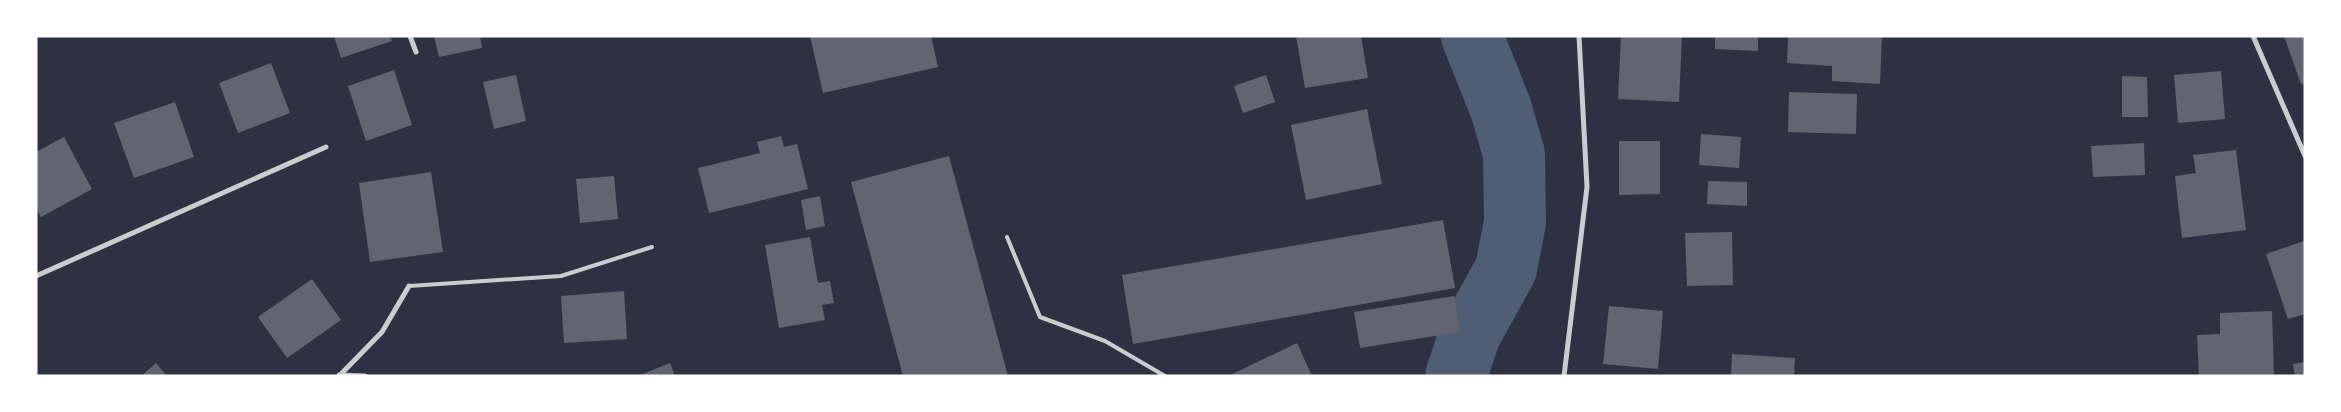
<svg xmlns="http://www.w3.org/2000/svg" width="2341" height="412" viewBox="0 0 2341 412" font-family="Raleway,sans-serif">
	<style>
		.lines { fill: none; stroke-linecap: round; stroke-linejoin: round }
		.river { stroke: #4f5d75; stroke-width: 62 }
		.building { fill: #626471 }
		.service { stroke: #caccd0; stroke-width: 4 }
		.minor { stroke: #caccd0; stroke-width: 5 }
	</style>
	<rect width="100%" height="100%" fill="#2d3142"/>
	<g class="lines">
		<polyline class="river" points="1456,376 1470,334 1506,269 1515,222 1514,154 1501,109 1472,36"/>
	</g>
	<g class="building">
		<polygon points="334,36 390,36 392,41 341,58"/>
		<polygon points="434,36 480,36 482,48 439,57"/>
		<polygon points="810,36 931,36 938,67 823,93"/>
		<polygon points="1296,36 1361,36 1368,78 1305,88"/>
		<polygon points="1621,36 1682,36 1679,102 1618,99"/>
		<polygon points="1715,36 1758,36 1758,51 1715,49"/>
		<polygon points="1788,36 1882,36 1880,84 1832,81 1832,66 1787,63"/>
		<polygon points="2284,36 2305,36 2305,83 2301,84"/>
		<polygon points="271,63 290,113 238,133 219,83"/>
		<polygon points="394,70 412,125 366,141 348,86"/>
		<polygon points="2221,71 2225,119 2178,123 2174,75"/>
		<polygon points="516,75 526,121 494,129 483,82"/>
		<polygon points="1266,75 1275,102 1243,113 1234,86"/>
		<polygon points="2122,76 2147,77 2148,117 2122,117"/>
		<polygon points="1789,92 1857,94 1856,134 1788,132"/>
		<polygon points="175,102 194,157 134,178 114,123"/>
		<polygon points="1367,109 1382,184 1306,200 1291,125"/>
		<polygon points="1701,134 1741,137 1739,168 1699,165"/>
		<polygon points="781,136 784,147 797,144 808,189 709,213 698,168 760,153 757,142"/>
		<polygon points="64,137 92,189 41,217 36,208 36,152"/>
		<polygon points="1619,141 1660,141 1660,194 1619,195"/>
		<polygon points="2144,143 2145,175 2093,177 2091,146"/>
		<polygon points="2236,150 2246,230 2182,238 2175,176 2196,173 2193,155"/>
		<polygon points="949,156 1008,376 903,376 851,182"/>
		<polygon points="431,172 443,252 370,262 359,183"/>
		<polygon points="614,176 618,219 580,223 576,179"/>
		<polygon points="1708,181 1747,182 1747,206 1707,204"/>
		<polygon points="820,196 825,226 806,230 801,200"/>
		<polygon points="1443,220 1455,288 1133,344 1122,275"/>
		<polygon points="1732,232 1733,285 1687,286 1685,233"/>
		<polygon points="810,237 818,283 830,281 834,303 822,305 825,320 779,328 765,245"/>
		<polygon points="2304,241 2305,314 2288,319 2266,254"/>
		<polygon points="312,279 341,320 287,358 258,317"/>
		<polygon points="624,291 627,339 564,343 561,296"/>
		<polygon points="1454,296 1460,332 1360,348 1354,312"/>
		<polygon points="1609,306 1663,311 1658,369 1603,364"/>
		<polygon points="2272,311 2274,376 2199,376 2197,335 2220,334 2220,313"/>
		<polygon points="1297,343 1312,376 1228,376"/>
		<polygon points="1732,354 1795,358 1794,376 1731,376"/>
		<polygon points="2305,362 2305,376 2295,376 2293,364"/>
		<polygon points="156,363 167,376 141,376"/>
		<polygon points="670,363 675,376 638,376"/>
	</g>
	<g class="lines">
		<g class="service">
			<polyline points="1007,237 1040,317 1105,341 1165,376"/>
			<polyline points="409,286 561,276 652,247"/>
		</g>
		<g class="minor">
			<polyline points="410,36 416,52"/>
			<polyline points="2253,36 2305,156"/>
			<polyline points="36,276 326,147"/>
			<polyline points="341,374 382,332 409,286"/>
			<polyline points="339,375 365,376"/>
			<polyline points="1564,376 1587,187 1579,36"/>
		</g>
	</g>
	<rect width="2341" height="412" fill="none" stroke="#ffffff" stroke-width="75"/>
</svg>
